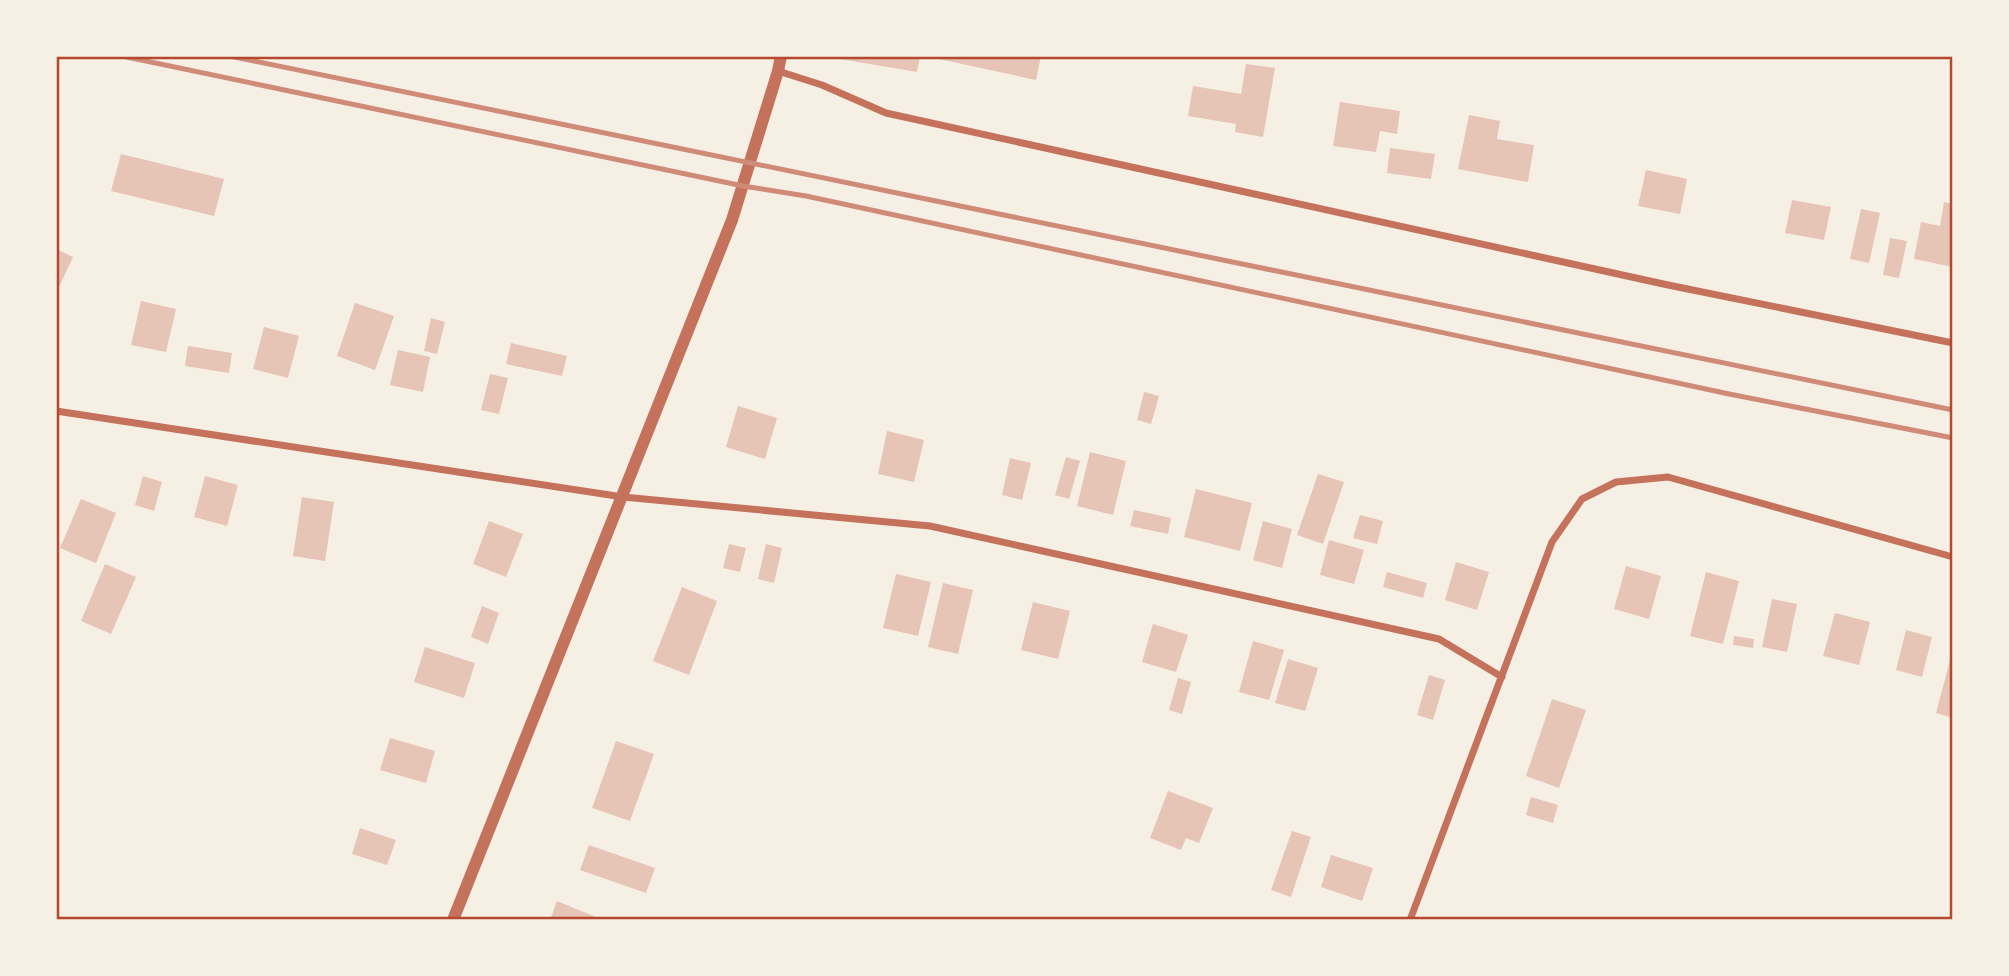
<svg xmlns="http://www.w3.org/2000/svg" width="2009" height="976" viewBox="0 0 2009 976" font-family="'Roboto Condensed',sans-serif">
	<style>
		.building { fill: #e6c5b7 }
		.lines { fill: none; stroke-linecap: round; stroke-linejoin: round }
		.minor { stroke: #c5725c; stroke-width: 7 }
		.tertiary { stroke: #c5725c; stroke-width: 12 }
		.rail { stroke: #cf8b77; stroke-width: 5 }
		.neatline { fill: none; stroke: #b5482f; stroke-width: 2.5 }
	</style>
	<rect width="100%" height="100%" fill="#f6efe4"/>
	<g class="building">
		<polygon points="840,56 920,56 917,72 840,59"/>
		<polygon points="925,56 1041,56 1036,80"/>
		<polygon points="1246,64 1275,68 1263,137 1235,132 1236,124 1188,116 1193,86 1241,94"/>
		<polygon points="1340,102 1400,111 1397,134 1380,131 1376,152 1333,146"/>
		<polygon points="1469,115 1500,121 1497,139 1534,145 1528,182 1458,169"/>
		<polygon points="1390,148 1435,154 1431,179 1387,173"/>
		<polygon points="121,154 224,179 214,216 111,191"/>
		<polygon points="1646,170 1687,179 1680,214 1638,206"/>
		<polygon points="1792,200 1831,207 1824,240 1785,233"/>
		<polygon points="1944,202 1953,204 1953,267 1914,259 1921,222 1940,226"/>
		<polygon points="1861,209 1880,213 1869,263 1850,259"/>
		<polygon points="1890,238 1907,241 1899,278 1883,275"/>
		<polygon points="56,249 73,257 58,289 56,288"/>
		<polygon points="141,301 176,309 166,352 131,345"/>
		<polygon points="355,303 394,316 375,370 337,356"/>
		<polygon points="431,318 445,322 437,354 424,351"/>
		<polygon points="264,327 299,336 288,378 253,369"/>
		<polygon points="511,343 567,356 562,376 506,364"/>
		<polygon points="188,346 232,353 229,373 185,366"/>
		<polygon points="398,350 430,357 423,392 390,385"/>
		<polygon points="490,374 508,378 499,414 481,410"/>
		<polygon points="1144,392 1159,396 1151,424 1137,420"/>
		<polygon points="738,406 777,418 765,459 726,447"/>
		<polygon points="887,431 924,440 914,482 878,474"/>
		<polygon points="1090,452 1126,461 1113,515 1077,506"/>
		<polygon points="1066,457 1080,461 1069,499 1055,495"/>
		<polygon points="1010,458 1031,463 1022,500 1002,495"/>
		<polygon points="1318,474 1344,482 1323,544 1297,535"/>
		<polygon points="143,476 162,482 154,511 135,505"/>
		<polygon points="205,476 238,485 227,526 194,517"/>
		<polygon points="1196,489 1252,503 1240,551 1184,537"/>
		<polygon points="302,497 334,502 325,561 293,556"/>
		<polygon points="81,499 116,513 96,563 60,548"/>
		<polygon points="1134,510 1171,518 1168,534 1130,526"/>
		<polygon points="1360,515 1383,521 1377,544 1353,538"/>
		<polygon points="489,521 523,534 506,577 473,564"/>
		<polygon points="1263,521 1292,529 1282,568 1253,560"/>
		<polygon points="1329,540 1364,550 1354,584 1320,575"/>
		<polygon points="729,544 746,548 740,572 723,568"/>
		<polygon points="766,544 782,548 774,583 758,579"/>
		<polygon points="1456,562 1489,572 1477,610 1445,600"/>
		<polygon points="105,564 136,577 111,634 81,621"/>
		<polygon points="1626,566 1661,576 1649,619 1614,609"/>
		<polygon points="1387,572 1427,583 1423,598 1383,587"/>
		<polygon points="1706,572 1739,581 1723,644 1690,636"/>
		<polygon points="896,574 931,582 918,636 883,628"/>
		<polygon points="943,583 973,590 958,654 928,647"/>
		<polygon points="682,587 717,601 689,675 653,661"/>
		<polygon points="1772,599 1797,604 1787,652 1762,647"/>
		<polygon points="1033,602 1070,611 1058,659 1021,650"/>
		<polygon points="482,606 499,613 488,644 471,637"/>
		<polygon points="1835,613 1870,622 1859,665 1823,656"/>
		<polygon points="1153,624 1188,635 1176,672 1142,662"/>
		<polygon points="1906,630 1932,637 1922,677 1896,670"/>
		<polygon points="1734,636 1754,639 1753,648 1733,645"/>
		<polygon points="1253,641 1284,650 1269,700 1239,692"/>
		<polygon points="425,647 475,663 464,698 414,682"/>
		<polygon points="1952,653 1953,653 1953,718 1936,713"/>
		<polygon points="1288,659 1318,668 1305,711 1275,703"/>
		<polygon points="1429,675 1445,680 1433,720 1417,715"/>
		<polygon points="1178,678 1191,682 1182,714 1169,710"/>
		<polygon points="1552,699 1586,710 1559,788 1526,776"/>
		<polygon points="390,738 435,751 426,783 380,770"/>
		<polygon points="616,741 654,754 630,821 592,808"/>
		<polygon points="1168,791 1213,808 1199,843 1186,838 1181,850 1150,838"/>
		<polygon points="1531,797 1558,805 1553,823 1526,815"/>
		<polygon points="360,828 396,840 387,865 352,854"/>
		<polygon points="1292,831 1311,837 1291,897 1271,890"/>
		<polygon points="589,845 655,868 646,893 580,870"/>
		<polygon points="1331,855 1373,868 1362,901 1321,887"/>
		<polygon points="557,901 603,920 550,920"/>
	</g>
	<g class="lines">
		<g class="minor">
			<polyline points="778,71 822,85 886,113 1668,285 1953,343"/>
			<polyline points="56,411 623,497 930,526 1439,639 1502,677"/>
			<polyline points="1410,920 1552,542 1582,499 1616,482 1668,477 1953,557"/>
		</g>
		<polyline class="tertiary" points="453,920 732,220 778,71 781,56"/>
		<g class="rail">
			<polyline points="122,56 743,186 806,196 1729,394 1953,438"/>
			<polyline points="230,56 1953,410"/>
		</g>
	</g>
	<rect width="2009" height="976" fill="none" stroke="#f6efe4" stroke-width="116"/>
	<rect x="58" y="58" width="1893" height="860" class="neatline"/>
</svg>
